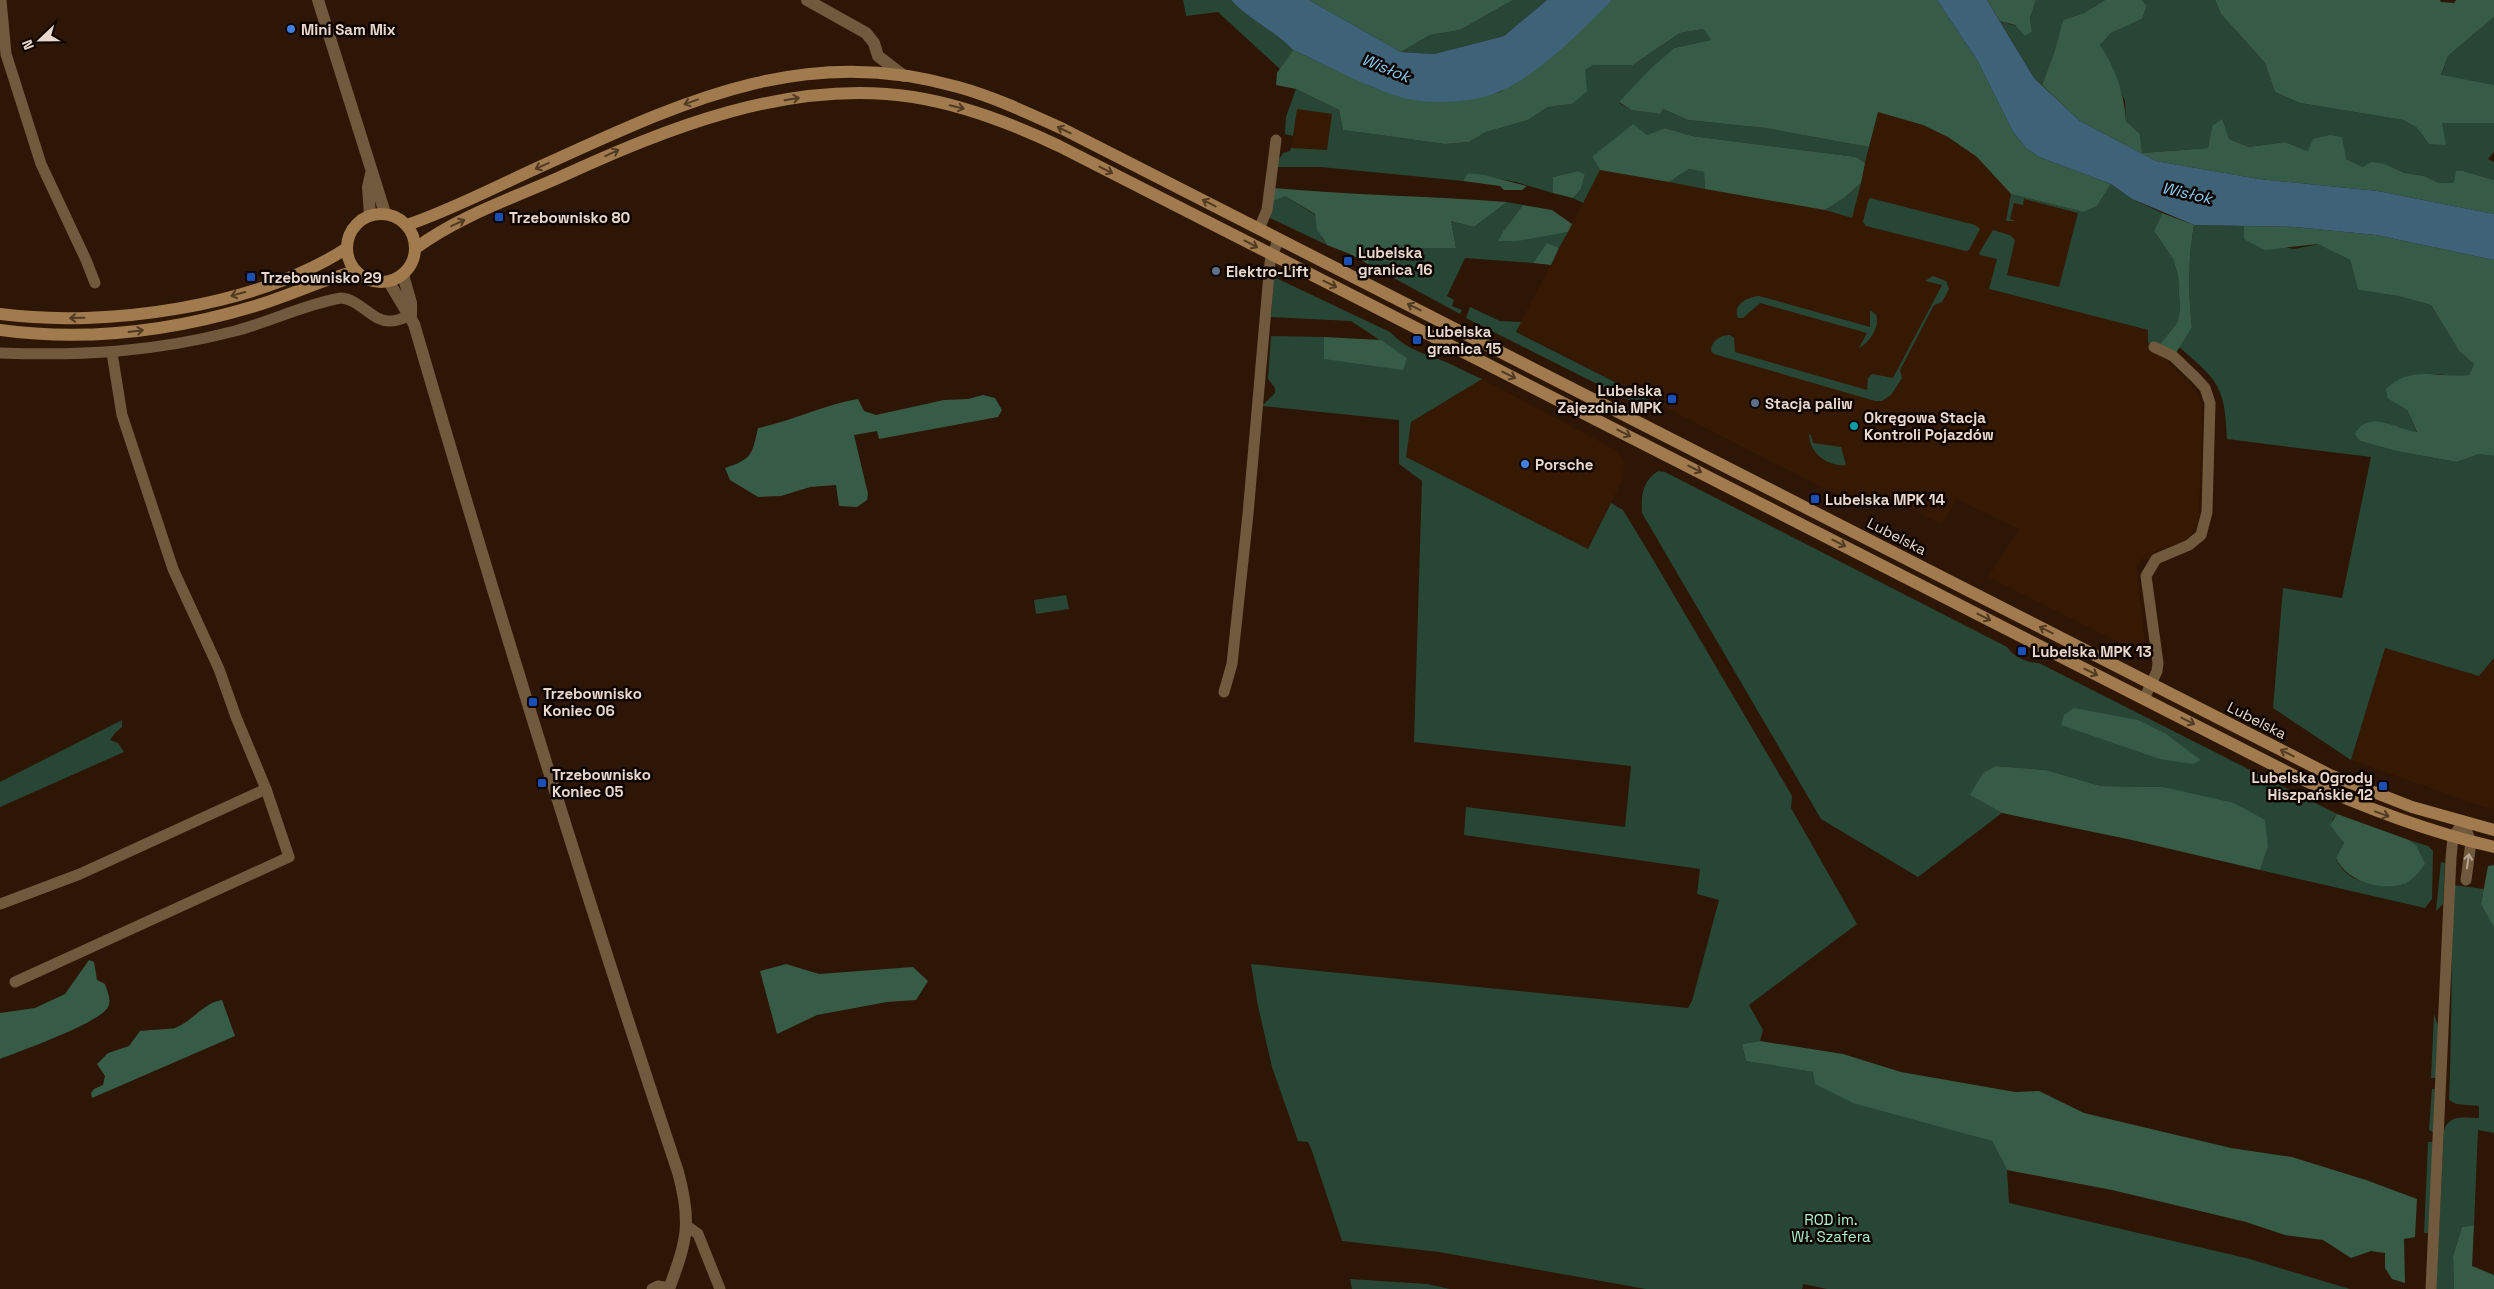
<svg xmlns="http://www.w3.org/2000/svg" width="2494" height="1289" viewBox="0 0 2494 1289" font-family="'Space Grotesk',sans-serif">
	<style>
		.built { fill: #351903 }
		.green { fill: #284636 }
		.forest { fill: #365c47 }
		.water { fill: #3e6278 }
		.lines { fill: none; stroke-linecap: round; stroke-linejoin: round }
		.minor { stroke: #70593d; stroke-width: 11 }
		.tertiary { stroke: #70593d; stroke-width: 12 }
		.secondary { stroke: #a17b4d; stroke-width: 12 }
		.oneway { stroke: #503a23 }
		.oneway2 { stroke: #b8a593 }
		.shop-dot { fill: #3f7fe0; stroke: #0e0501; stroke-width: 2 }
		.transit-dot { fill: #1a4fb4; stroke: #0e0501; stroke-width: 2 }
		.service-dot { fill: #5c6f8a; stroke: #0e0501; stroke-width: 2 }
		.culture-dot { fill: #0f9aa8; stroke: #0e0501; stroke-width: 2 }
		.labels { text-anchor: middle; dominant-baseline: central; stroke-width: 5; stroke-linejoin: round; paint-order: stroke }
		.poi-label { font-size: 15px; font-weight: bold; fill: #e8d8cd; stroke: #0e0501; text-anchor: start }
		.street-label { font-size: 15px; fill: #e8d8cd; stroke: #0e0501 }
		.park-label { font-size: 15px; fill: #acefc9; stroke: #0e0501 }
		.water-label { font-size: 16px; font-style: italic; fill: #8ccbf2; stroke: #0e0501 }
	</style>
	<rect width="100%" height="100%" fill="#2d1605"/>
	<g class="built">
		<polygon points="1297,109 1333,114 1327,151 1291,148"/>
		<polygon points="1878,112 1923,125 1948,137 1977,157 2011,194 2084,212 2065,301 1989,289 2148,330 2148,342 2196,390 2203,405 2199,515 2196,529 2185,541 2157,551 2149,559 2140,559 2140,565 2137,565 2146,656 1988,577 2019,529 1956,499 1942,525 1893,499 1837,495 1516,331 1600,170 1825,210 1852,218"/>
		<polygon points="1482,379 1616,450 1621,456 1624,464 1623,479 1588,549 1405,457 1411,422"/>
		<polygon points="2385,648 2479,676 2494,658 2494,808 2484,807 2351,760"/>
	</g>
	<g class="green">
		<path d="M1183,0H1231C1249,20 1274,30 1293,50L1280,69L1218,12L1186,16Z"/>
		<polygon points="1513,0 1547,0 1504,36 1434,54 1401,52 1430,35 1460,30"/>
		<polygon points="2036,0 2105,0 2084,13 2063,20 2054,53 2042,85 2034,78 2000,21 2032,31 2030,18"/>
		<polygon points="2142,0 2215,0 2221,14 2265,63 2275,92 2300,103 2403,120 2416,127 2429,144 2442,123 2494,123 2494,152 2488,159 2494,162 2494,180 2463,171 2454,183 2439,183 2424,176 2405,173 2385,164 2363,167 2346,159 2308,151 2285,142 2249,147 2229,139 2212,126 2208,148 2142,153 2140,134 2126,121 2125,101 2100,45 2111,33 2142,19 2147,6"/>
		<polygon points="2494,17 2494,85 2441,76 2448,56"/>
		<polygon points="1703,29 1711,40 1674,48 1651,68 1619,103 1631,110 1660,114 1663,109 1688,120 1765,128 1869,147 1865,163 1856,157 1692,136 1665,128 1592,157 1600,170 1583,203 1573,198 1581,189 1585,174 1578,171 1553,177 1553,193 1516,182 1469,173 1463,181 1321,167 1274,167 1283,153 1290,151 1291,148 1327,150 1332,114 1297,109 1293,136 1285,134 1286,117 1296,89 1339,110 1343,130 1445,144 1469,142 1486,132 1528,120 1548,107 1572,104 1585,69 1593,64 1633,65 1680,33"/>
		<polygon points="1689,169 1704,172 1705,189 1669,182"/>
		<polygon points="1861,183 1852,218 1825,210 1844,198"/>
		<polygon points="2111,184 2132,199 2162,213 2154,231 2173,259 2178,275 2180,311 2177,323 2160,344 2151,345 2148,342 2148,330 1989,289 1997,259 1980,255 1979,253 1993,230 2010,235 2015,240 2007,275 2059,287 2078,213 2024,199 2023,205 2014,203 2010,219 2015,221 2006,221 2011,194 2084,212 2097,206"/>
		<polygon points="1285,196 1315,215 1322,238 1327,245 1270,218 1271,202"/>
		<polygon points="1870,198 1975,225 1980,229 1969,250 1966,251 1866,226 1863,222 1868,201"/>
		<polygon points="1507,202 1523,205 1504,230 1549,234 1568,232 1559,248 1547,244 1533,263 1465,258 1447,296 1454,300 1452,306 1462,310 1460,314 1368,264 1369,255 1393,263 1418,248 1456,248 1451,221 1474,227"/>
		<path d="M2194,225L2244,226V239L2294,249L2319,244L2350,260L2358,290L2398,296L2431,305L2459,351L2474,364L2469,375L2458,377L2439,374L2407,376L2388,399L2407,410L2417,433L2405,431L2399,427L2360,441L2396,451L2457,462L2479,454L2494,456V658L2479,676L2385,648L2351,760L2273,708L2283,588L2342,598L2371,457L2227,439C2225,385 2218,381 2179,347L2192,327C2188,292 2188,260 2194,225Z"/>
		<path d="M1933,276L1946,281L1949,289L1942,302L1934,305L1900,370L1902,378L1891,395L1882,401H1875L1714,354L1711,351C1711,341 1720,335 1730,335L1734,338L1735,352L1867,390L1868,378L1872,374L1893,378L1942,285L1925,281Z"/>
		<path d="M1274,277L1390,332C1406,348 1417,351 1438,359C1453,364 1467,373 1482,379L1411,422L1406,457L1588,549L1611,503L1623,510L1648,551L1792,796L1791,808L1857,924L1749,1005L1763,1030L1760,1041L1742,1044L1746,1061L1813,1072L1951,1129L1992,1141L2007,1170L2009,1203L2246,1258L2350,1289H1827L1803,1284L1802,1289H1646L1439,1252L1342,1241L1312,1151L1308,1142L1298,1141L1272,1067L1258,1006L1251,964L1688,1008L1692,1001L1719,900L1697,894L1700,869L1464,835L1466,807L1625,827L1631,766L1414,742L1422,481L1399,464V420L1262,406L1275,393V388L1268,379L1271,336L1324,337V359L1407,358L1351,321L1271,317Z"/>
		<path d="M1759,296L1870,327V310L1876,315C1881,326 1869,343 1859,348L1867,333L1760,303L1743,318H1738C1732,305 1747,297 1759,296Z"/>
		<polygon points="1470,307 1500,321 1521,322 1516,332 1662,406 1649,409 1643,407 1466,318"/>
		<path d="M1809,434L1811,435L1813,443L1841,447L1846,465C1828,467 1809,453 1809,434Z"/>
		<path d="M1658,471L1665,472L2007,647C2014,657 2027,663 2039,663L2337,814L2332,820L2344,843L2336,859C2348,885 2377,886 2403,885L2416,845L2409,840L2428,846L2433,851L2432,899L2425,908L2260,870L2268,847L2163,787L2101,786L2046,770L1995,766L1983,773L1971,795L2002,813L1918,877L1821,819L1642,513C1641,495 1642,482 1658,471Z"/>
		<polygon points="1066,595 1069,609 1036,614 1034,600"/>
		<polygon points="122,720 122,727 115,733 110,740 118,743 124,752 0,807 0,782"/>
		<polygon points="2441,862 2445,863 2443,904 2436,911"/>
		<path d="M2454,885L2484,889L2481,904L2494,928V1133L2478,1130L2474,1225L2462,1227L2453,1256L2454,1289H2436L2444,1130C2450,1114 2465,1118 2479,1118V1106L2456,1104L2449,1100C2452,1028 2451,957 2454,885Z"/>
		<polygon points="2434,1014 2438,1026 2436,1078 2431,1078"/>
		<polygon points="2432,1089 2435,1089 2433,1132 2429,1130"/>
		<polygon points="2428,1142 2433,1142 2429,1233 2424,1233"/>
		<polygon points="1350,1279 1427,1284 1450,1289 1352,1289"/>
	</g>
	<g class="forest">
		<polygon points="1309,0 1513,0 1460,30 1430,35 1401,52"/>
		<polygon points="1612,0 1937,0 1977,60 2013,132 2026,148 2039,157 2111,184 2097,206 2084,212 2011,194 1977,157 1948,137 1923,125 1878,112 1869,147 1765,128 1688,120 1663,109 1660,114 1631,110 1619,102 1651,68 1674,48 1711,40 1703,29 1680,33 1633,65 1593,65 1585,70 1587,91 1572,104 1548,107 1528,120 1486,132 1469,142 1445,144 1343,130 1339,110 1296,89 1276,85 1277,73 1293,50 1375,88 1476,98 1500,92 1527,75"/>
		<polygon points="1987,0 2036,0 2030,18 2032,31 2025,36 2015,25 2000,21"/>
		<path d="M2105,0H2142L2147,6L2142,19L2111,33L2100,45C2116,69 2124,93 2126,121L2140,134L2142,153L2208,148L2212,126L2222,119L2229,139L2249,147L2285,142L2308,151L2313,139L2330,135L2342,137L2346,159L2363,167L2371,162L2385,164L2405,173L2424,176L2439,183H2454L2456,171H2463L2494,180V214L2378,191L2259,179L2156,161L2080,121L2042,85L2054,53L2063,20L2084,13Z"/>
		<polygon points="2215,0 2440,0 2441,2 2454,3 2456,0 2494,0 2494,17 2448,56 2441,75 2494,85 2494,123 2442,123 2446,145 2429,144 2416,127 2403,120 2300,103 2275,92 2265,63 2221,14"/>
		<polygon points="1633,124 1647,135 1665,128 1692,136 1856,157 1865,163 1861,183 1844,198 1825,210 1705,189 1704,172 1689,169 1669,182 1600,170 1592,157"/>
		<polygon points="1578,171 1585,174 1581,189 1573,198 1553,193 1553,177"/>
		<polygon points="1468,173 1484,175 1527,186 1522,190 1504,190 1500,186 1463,181"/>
		<path d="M1273,188C1350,195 1429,196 1507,202L1474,227L1451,221L1456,248H1418L1393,263L1370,256L1368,264L1350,254L1327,245L1317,229L1315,214L1285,196L1271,202Z"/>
		<polygon points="1523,205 1552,210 1572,224 1568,232 1517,241 1498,241 1504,230"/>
		<path d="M2162,213L2194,225C2188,260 2188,292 2192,327L2176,353L2160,344L2177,323L2180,311L2178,275L2173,259L2154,231Z"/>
		<path d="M2244,226L2295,227L2376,235L2494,260V456L2479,454L2457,462L2396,451L2360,441L2355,434C2369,408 2397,430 2417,432L2407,410L2388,399L2386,389C2412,364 2439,379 2469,375L2474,364L2459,351L2431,305L2398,296L2358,290L2350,260L2318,244L2265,250L2244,239Z"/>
		<polygon points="1547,243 1559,248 1551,265 1533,263"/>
		<polygon points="1324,337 1381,340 1407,358 1403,370 1324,359"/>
		<path d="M983,395L995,398L1002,410L998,417L879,439L877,431L854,435L868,494L867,500L857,507L839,506L836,485L810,487L781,496L758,497L730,480L725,468C753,459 752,454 758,428C792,421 823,405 858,399L864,411L876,415L944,400L968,399Z"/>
		<polygon points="2074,708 2138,720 2166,734 2201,760 2193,764 2160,759 2061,725 2064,715"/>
		<polygon points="1995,766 2046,770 2101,786 2163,787 2234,803 2265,820 2268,847 2260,870 2132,840 2002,813 1970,795 1983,773"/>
		<path d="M2337,814L2409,840L2416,845L2425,864C2419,872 2411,883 2401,885C2377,890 2347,881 2336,858L2344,843L2330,825Z"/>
		<polygon points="2494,865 2494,928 2481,904 2488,866"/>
		<path d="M89,960L94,962L97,980L105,984C107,991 112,1000 108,1007C100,1023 20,1051 0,1059V1013L35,1008L65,994Z"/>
		<polygon points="786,964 819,974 913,967 928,981 916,1000 887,1002 817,1015 777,1034 760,971"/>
		<path d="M222,1000L235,1036L92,1098L91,1093L94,1089L103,1085L105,1076L97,1064L108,1053L129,1046L140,1031C148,1030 171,1029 175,1028C193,1021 203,1003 222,1000Z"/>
		<polygon points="1760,1041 1843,1054 1901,1072 2015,1092 2039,1091 2084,1113 2231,1148 2292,1157 2366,1180 2417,1199 2415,1237 2404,1239 2405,1283 2392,1279 2385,1268 2385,1253 2371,1251 2351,1258 2323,1240 2285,1235 2246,1222 2112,1190 2007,1170 1992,1141 1853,1103 1815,1084 1813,1072 1746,1061 1742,1044"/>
		<polygon points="2474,1225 2472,1266 2494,1275 2494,1289 2454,1289 2453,1256 2462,1227"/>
	</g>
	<g class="water">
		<path d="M1231,0H1309L1401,52L1434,54L1504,36L1547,0H1612C1580,32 1543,71 1501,91C1476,103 1431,105 1404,98C1365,87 1329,66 1293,50C1274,30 1249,20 1231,0Z"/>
		<polygon points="1937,0 1987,0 2034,78 2080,121 2156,161 2259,179 2378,191 2494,214 2494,260 2376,235 2295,227 2194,225 2132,199 2111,184 2039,157 2026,148 2013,132 1977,60"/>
	</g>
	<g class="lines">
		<g class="minor">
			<polyline points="1,0 6,54 41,164 86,260 95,283"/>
			<polyline points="1259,229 1267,210 1276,140"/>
			<path d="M0,353C83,356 154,352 235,331C270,322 305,304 341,298C360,299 373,323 391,321C398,321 405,317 411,315"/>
			<path d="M1224,692L1232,664L1248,514L1270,263C1271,253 1278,248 1277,238"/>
			<polyline points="2144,699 2157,671 2158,663 2146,576 2156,559 2189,545 2201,535 2207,512 2210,403 2205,388 2196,378 2173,356 2154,347"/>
			<polyline points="2463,822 2471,842 2466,880"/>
			<polyline points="0,904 80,874 266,789"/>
			<polyline points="15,982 289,857 266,789 236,717 219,669 173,569 122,415 112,353"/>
			<polyline points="687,1226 698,1234 720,1289"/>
			<polyline points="652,1289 658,1286 669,1288"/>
			<polyline points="2431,1289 2451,858 2453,837 2463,822"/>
		</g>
		<g class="tertiary">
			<polyline points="318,0 385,213"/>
			<polyline points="807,0 866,33 874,43 878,56 904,76"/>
			<polyline points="370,215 368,187 371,174"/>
			<polyline points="403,275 411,303 411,315"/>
			<path d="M389,282L414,324C497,608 584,891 678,1172C692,1223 687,1240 669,1289"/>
		</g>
		<g class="secondary">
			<circle cx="381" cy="248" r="34"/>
			<path d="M407,225C451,210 493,188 535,169C677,105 798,42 958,87C994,97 1028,113 1063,129L2330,775L2412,807L2494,830"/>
			<path d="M416,248C458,217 510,199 558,178C667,128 790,78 913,97C964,105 1013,124 1059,146L2295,776C2360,806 2425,831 2494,847"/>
			<path d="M0,314C106,328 256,307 347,248"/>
			<path d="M0,330C86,342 172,331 255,306C289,296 321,280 356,271"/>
		</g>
	</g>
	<defs><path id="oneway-shaft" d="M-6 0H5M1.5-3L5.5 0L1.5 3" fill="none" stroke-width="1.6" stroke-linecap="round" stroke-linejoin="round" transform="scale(1.25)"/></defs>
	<g class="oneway">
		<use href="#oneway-shaft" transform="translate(792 99) rotate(-10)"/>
		<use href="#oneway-shaft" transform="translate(691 102) rotate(160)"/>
		<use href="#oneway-shaft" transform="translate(957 107) rotate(14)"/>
		<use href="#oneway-shaft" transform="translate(1064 130) rotate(-154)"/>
		<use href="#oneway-shaft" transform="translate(612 153) rotate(-25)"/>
		<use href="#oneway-shaft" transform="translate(542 166) rotate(156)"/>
		<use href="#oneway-shaft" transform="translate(1106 170) rotate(27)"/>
		<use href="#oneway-shaft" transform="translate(1209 203) rotate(-153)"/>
		<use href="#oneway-shaft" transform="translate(458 223) rotate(-25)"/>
		<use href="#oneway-shaft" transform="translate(1251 244) rotate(28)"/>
		<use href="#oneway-shaft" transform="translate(1330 284) rotate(26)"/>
		<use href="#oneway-shaft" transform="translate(238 294) rotate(165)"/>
		<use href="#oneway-shaft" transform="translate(1414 307) rotate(-153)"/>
		<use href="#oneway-shaft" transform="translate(77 318) rotate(179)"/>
		<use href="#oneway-shaft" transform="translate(136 331) rotate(-7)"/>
		<use href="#oneway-shaft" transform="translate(1509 375) rotate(27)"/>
		<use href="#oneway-shaft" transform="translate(1624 433) rotate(27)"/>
		<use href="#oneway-shaft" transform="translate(1695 469) rotate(27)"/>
		<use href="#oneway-shaft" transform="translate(1839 543) rotate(27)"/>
		<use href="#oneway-shaft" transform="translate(1984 617) rotate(27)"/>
		<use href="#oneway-shaft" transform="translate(2046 630) rotate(-153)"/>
		<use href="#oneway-shaft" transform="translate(2091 672) rotate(27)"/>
		<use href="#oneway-shaft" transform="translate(2188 721) rotate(27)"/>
		<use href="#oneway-shaft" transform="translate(2287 753) rotate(-153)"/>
		<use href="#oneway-shaft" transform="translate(2382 814) rotate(20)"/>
	</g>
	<use class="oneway2" href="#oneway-shaft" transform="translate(2468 861) rotate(-82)"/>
	<g class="shop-dot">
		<circle cx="291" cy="29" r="5"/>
		<circle cx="1525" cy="464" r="5"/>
	</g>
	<g class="transit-dot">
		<rect x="494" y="212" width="10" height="10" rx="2.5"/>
		<rect x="1343" y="256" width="10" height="10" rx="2.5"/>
		<rect x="246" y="272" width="10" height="10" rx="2.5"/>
		<rect x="1412" y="335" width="10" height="10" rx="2.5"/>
		<rect x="1667" y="394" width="10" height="10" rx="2.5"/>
		<rect x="1810" y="494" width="10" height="10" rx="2.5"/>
		<rect x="2017" y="646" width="10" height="10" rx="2.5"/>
		<rect x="528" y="697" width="10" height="10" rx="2.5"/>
		<rect x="537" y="778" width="10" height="10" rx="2.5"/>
		<rect x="2378" y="781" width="10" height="10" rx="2.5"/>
	</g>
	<g class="service-dot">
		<circle cx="1216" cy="271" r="5"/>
		<circle cx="1755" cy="403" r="5"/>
	</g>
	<circle class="culture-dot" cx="1854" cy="426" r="5"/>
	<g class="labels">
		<g class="poi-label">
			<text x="301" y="29">Mini Sam Mix</text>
			<text x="509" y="217">Trzebownisko 80</text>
			<text x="1358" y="252">Lubelska<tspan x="1358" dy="17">granica 16</tspan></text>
			<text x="1226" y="271">Elektro-Lift</text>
			<text x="261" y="277">Trzebownisko 29</text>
			<text x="1427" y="331">Lubelska<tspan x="1427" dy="17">granica 15</tspan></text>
			<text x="1662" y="390" text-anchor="end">Lubelska<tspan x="1662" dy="17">Zajezdnia MPK</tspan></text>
			<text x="1765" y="403">Stacja paliw</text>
			<text x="1864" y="417">Okręgowa Stacja<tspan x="1864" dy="17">Kontroli Pojazdów</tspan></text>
			<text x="1535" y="464">Porsche</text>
			<text x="1825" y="499">Lubelska MPK 14</text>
			<text x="2032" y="651">Lubelska MPK 13</text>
			<text x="543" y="693">Trzebownisko<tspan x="543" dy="17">Koniec 06</tspan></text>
			<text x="552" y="774">Trzebownisko<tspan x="552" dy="17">Koniec 05</tspan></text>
			<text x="2373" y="777" text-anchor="end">Lubelska Ogrody<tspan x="2373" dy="17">Hiszpańskie 12</tspan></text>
		</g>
		<g class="street-label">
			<text transform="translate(1897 536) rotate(27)">Lubelska</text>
			<text transform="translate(2257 720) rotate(27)">Lubelska</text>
		</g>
		<g class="park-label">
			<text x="1831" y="1219">ROD im.<tspan x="1831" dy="17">Wł. Szafera</tspan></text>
		</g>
		<g class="water-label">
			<text transform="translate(1386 68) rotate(22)">Wisłok</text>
			<text transform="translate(2187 193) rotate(13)">Wisłok</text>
		</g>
	</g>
	<g transform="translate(40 40) rotate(248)" stroke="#0e0501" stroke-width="4" paint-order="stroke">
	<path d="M0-4L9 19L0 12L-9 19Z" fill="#e8d8cd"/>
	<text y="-8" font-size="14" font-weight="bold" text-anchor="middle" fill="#e8d8cd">N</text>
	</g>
</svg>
